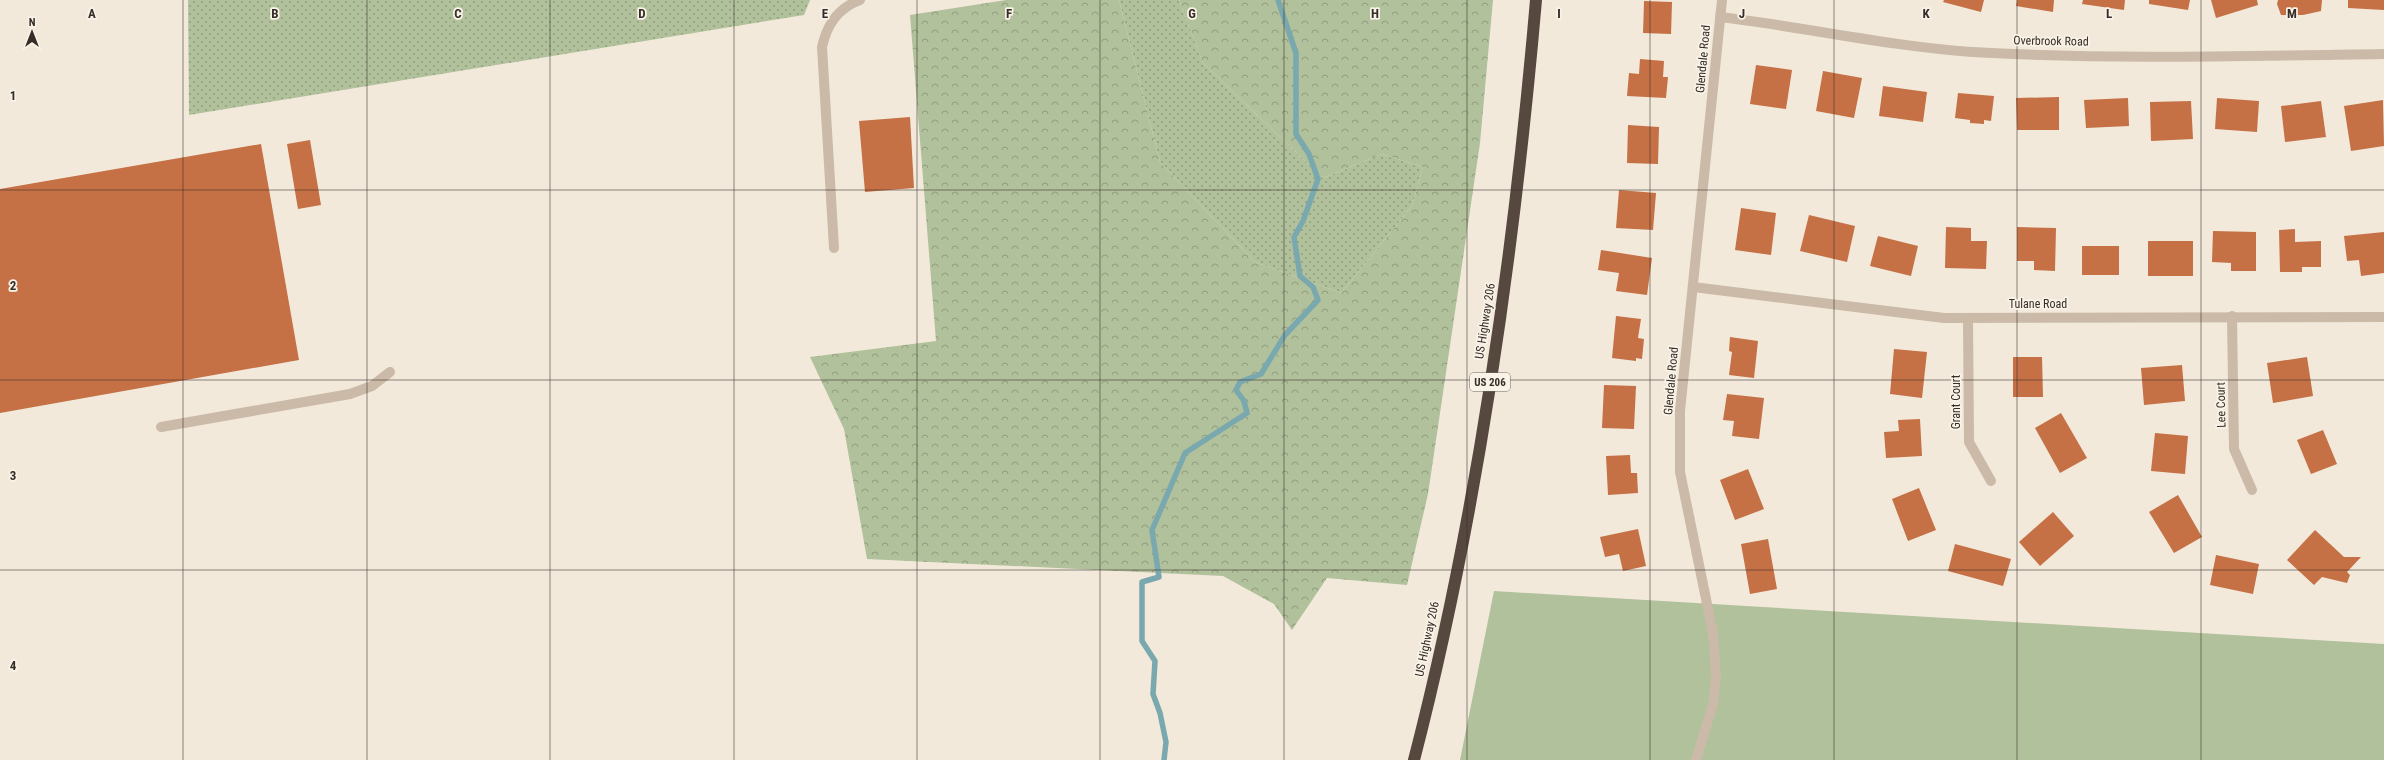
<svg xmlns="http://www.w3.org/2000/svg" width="2384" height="760" viewBox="0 0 2384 760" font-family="'Roboto Condensed',sans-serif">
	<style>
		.grass { fill: url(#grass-dots) }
		.forest { fill: url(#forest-crowns) }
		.park { fill: #b1c19b }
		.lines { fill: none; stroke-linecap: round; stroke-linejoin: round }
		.stream { stroke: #7aa8af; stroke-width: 5.5 }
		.building { fill: #c57045 }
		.lane { stroke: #cabaa7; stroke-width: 10 }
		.street { stroke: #cabaa7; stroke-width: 10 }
		.highway { stroke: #57483f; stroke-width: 12 }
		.grid { fill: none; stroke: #362d28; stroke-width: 1; stroke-opacity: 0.55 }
		.labels { text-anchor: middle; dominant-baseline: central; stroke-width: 3.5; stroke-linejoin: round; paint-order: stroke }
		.shield { fill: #f9f3e7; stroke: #706861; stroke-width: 1 }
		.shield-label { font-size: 11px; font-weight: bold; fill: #362d28 }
		.street-label { font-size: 12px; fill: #362d28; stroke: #f9f3e7 }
		.grid-label { font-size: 13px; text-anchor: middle; font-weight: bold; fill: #362d28; stroke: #f9f3e7; stroke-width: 3.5; stroke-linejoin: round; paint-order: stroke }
	</style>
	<defs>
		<pattern id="grass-dots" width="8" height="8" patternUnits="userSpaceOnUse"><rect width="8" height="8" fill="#b1c19b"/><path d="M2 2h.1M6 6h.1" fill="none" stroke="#919d7e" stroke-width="1.8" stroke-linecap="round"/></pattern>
		<pattern id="forest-crowns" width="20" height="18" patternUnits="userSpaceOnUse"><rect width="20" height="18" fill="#b1c19b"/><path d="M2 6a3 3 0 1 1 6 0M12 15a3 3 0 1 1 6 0" fill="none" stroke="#919d7e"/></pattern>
	</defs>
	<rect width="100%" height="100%" fill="#f2e9db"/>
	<g class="grass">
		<polygon points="188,0 810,0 804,15 189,115"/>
		<polygon points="1119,0 1179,0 1203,63 1323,178 1382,154 1423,167 1412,206 1341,293 1255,262 1160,162"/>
	</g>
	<polygon class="forest" points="1006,0 1119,0 1160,162 1255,262 1341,293 1412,206 1423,167 1382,154 1323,178 1203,63 1179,0 1493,0 1480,143 1428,494 1407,585 1327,578 1292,630 1274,604 1223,576 867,559 844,429 810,357 936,341 910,15"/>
	<polygon class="park" points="1494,591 2384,644 2384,760 1460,760"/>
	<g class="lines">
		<polyline class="stream" points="1164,760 1166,742 1160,713 1153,694 1155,661 1142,641 1142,582 1159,577 1152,530 1185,453 1247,413 1244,401 1236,390 1240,382 1261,374 1285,335 1318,300 1313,287 1300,276 1294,237 1303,221 1318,179 1309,154 1296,134 1296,53 1278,0"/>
	</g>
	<g class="building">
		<polygon points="1944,0 1984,0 1981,12 1943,2"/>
		<polygon points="2017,0 2054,0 2053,12 2016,6"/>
		<polygon points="2083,0 2125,0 2124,10 2082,4"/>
		<polygon points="2149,0 2190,0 2188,10 2149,4"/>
		<polygon points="2211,0 2257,0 2258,5 2216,18"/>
		<polygon points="2278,0 2322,0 2321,11 2303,15 2281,15 2277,4"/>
		<polygon points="2348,0 2384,0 2384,10 2348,8"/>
		<polygon points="1644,1 1672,2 1671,34 1643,33"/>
		<polygon points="1640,59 1664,61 1663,77 1668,77 1666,98 1627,96 1629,73 1639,74"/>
		<polygon points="1756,65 1792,70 1786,109 1750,104"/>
		<polygon points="1823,71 1862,78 1854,118 1816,111"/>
		<polygon points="1883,86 1927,92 1923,122 1879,116"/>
		<polygon points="1958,93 1994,96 1991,121 1984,120 1984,124 1970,123 1970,120 1955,118"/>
		<polygon points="2059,97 2059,130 2017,130 2016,98"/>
		<polygon points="2128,98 2129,126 2086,128 2084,100"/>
		<polygon points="2217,98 2259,101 2257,132 2215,129"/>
		<polygon points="2383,100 2384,146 2351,151 2344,106"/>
		<polygon points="2191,101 2193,139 2151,141 2150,102"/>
		<polygon points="2321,101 2326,137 2285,142 2281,106"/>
		<polygon points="910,117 914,188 865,192 859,121"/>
		<polygon points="1628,125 1659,127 1658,164 1627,163"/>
		<polygon points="310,140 321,205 298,209 287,144"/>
		<polygon points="261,144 299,360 0,413 0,189"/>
		<polygon points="1619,190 1656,193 1653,230 1616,228"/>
		<polygon points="1741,208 1776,213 1771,255 1735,250"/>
		<polygon points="1809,215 1855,226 1847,262 1800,251"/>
		<polygon points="1946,227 1971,228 1971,241 1987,241 1986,269 1945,268"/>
		<polygon points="2017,227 2056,228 2055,271 2034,270 2034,261 2017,261"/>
		<polygon points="2295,229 2295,242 2321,241 2321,267 2302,267 2302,272 2280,272 2279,230"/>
		<polygon points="2213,231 2256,232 2256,271 2231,271 2231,263 2212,262"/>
		<polygon points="2384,232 2384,273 2361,276 2359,260 2347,261 2344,236"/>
		<polygon points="1878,236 1918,246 1911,276 1870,266"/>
		<rect x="2148" y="241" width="45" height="35"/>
		<rect x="2082" y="246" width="37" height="29"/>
		<polygon points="1601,250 1652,258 1647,295 1616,291 1619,273 1598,270"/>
		<polygon points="1616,316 1641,319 1638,338 1644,339 1642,359 1636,358 1636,361 1612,358"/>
		<polygon points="1730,337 1758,341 1754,378 1729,375 1732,352 1729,351"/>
		<polygon points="1894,349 1927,352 1922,398 1890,394"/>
		<polygon points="2013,357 2042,357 2043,397 2013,397"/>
		<polygon points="2307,357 2313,396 2273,403 2267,363"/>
		<polygon points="2182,365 2185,401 2144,405 2141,368"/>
		<polygon points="1604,385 1636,386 1634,429 1602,428"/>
		<polygon points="1727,394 1764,398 1759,439 1732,436 1734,421 1723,420"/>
		<polygon points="2061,413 2087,458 2060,473 2035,428"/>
		<polygon points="1920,419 1922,456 1886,458 1884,432 1899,431 1898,420"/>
		<polygon points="2323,430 2337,464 2311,474 2297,440"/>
		<polygon points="2155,433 2188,436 2185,474 2151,471"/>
		<polygon points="1630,455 1631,473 1637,473 1638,493 1608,495 1606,456"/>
		<polygon points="1748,469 1764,509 1735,520 1720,480"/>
		<polygon points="1919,488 1936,530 1908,541 1892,499"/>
		<polygon points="2178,495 2202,537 2174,553 2149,512"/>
		<polygon points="2053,512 2074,536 2040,566 2019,542"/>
		<polygon points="1638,529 1646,566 1623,571 1619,554 1605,557 1600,537"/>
		<polygon points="2315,530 2344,557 2361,557 2347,572 2350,575 2347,583 2322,577 2314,585 2287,560"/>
		<polygon points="1768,539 1777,589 1750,594 1741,544"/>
		<polygon points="1955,544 2011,559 2003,586 1948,571"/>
		<polygon points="2216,555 2259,564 2253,594 2210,585"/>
	</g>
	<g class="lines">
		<g class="lane">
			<path d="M834,248L822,47C827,24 838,8 860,0"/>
			<polyline points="161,427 350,394 372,386 390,372"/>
		</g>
		<g class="street">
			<path d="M1720,17C1805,27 1887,46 1972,52C2107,60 2248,56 2384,54"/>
			<polyline points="1693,287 1944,318 2384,317"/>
			<polyline points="2232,316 2234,449 2252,490"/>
			<polyline points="1968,318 1969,442 1991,481"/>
			<polyline points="1696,760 1713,704 1716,677 1713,633 1680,472 1680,411 1722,0"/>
		</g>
		<path class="highway" d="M1414,760C1478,513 1514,254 1536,0"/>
	</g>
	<path class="grid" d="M183,0V760M367,0V760M550,0V760M734,0V760M917,0V760M1100,0V760M1284,0V760M1467,0V760M1650,0V760M1834,0V760M2017,0V760M2201,0V760M0,190H2384M0,380H2384M0,570H2384"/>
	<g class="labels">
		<rect class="shield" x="1470" y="373" width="40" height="18" rx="3"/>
		<g class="shield-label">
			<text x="1490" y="382">US 206</text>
		</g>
		<g class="street-label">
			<text transform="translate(2051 41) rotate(1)">Overbrook Road</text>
			<text transform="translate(1703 59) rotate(-85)">Glendale Road</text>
			<text x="2038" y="304">Tulane Road</text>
			<text transform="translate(1485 321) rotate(-81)">US Highway 206</text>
			<text transform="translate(1671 381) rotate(-85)">Glendale Road</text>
			<text transform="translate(1956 402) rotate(-90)">Grant Court</text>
			<text transform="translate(2221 405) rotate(-91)">Lee Court</text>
			<text transform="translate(1427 639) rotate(-78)">US Highway 206</text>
		</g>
	</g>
	<g class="grid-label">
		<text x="92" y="18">A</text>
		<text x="275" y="18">B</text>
		<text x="458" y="18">C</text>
		<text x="642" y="18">D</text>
		<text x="825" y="18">E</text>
		<text x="1009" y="18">F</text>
		<text x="1192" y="18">G</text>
		<text x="1375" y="18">H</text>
		<text x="1559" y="18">I</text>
		<text x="1742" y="18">J</text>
		<text x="1926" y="18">K</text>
		<text x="2109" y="18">L</text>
		<text x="2292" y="18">M</text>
		<text x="13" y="100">1</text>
		<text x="13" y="290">2</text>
		<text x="13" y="480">3</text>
		<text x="13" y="670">4</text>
	</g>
	<g transform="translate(32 32)" stroke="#f9f3e7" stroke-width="3" paint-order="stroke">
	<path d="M0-3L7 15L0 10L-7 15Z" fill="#362d28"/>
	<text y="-6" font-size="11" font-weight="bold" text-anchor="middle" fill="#362d28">N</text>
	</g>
</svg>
